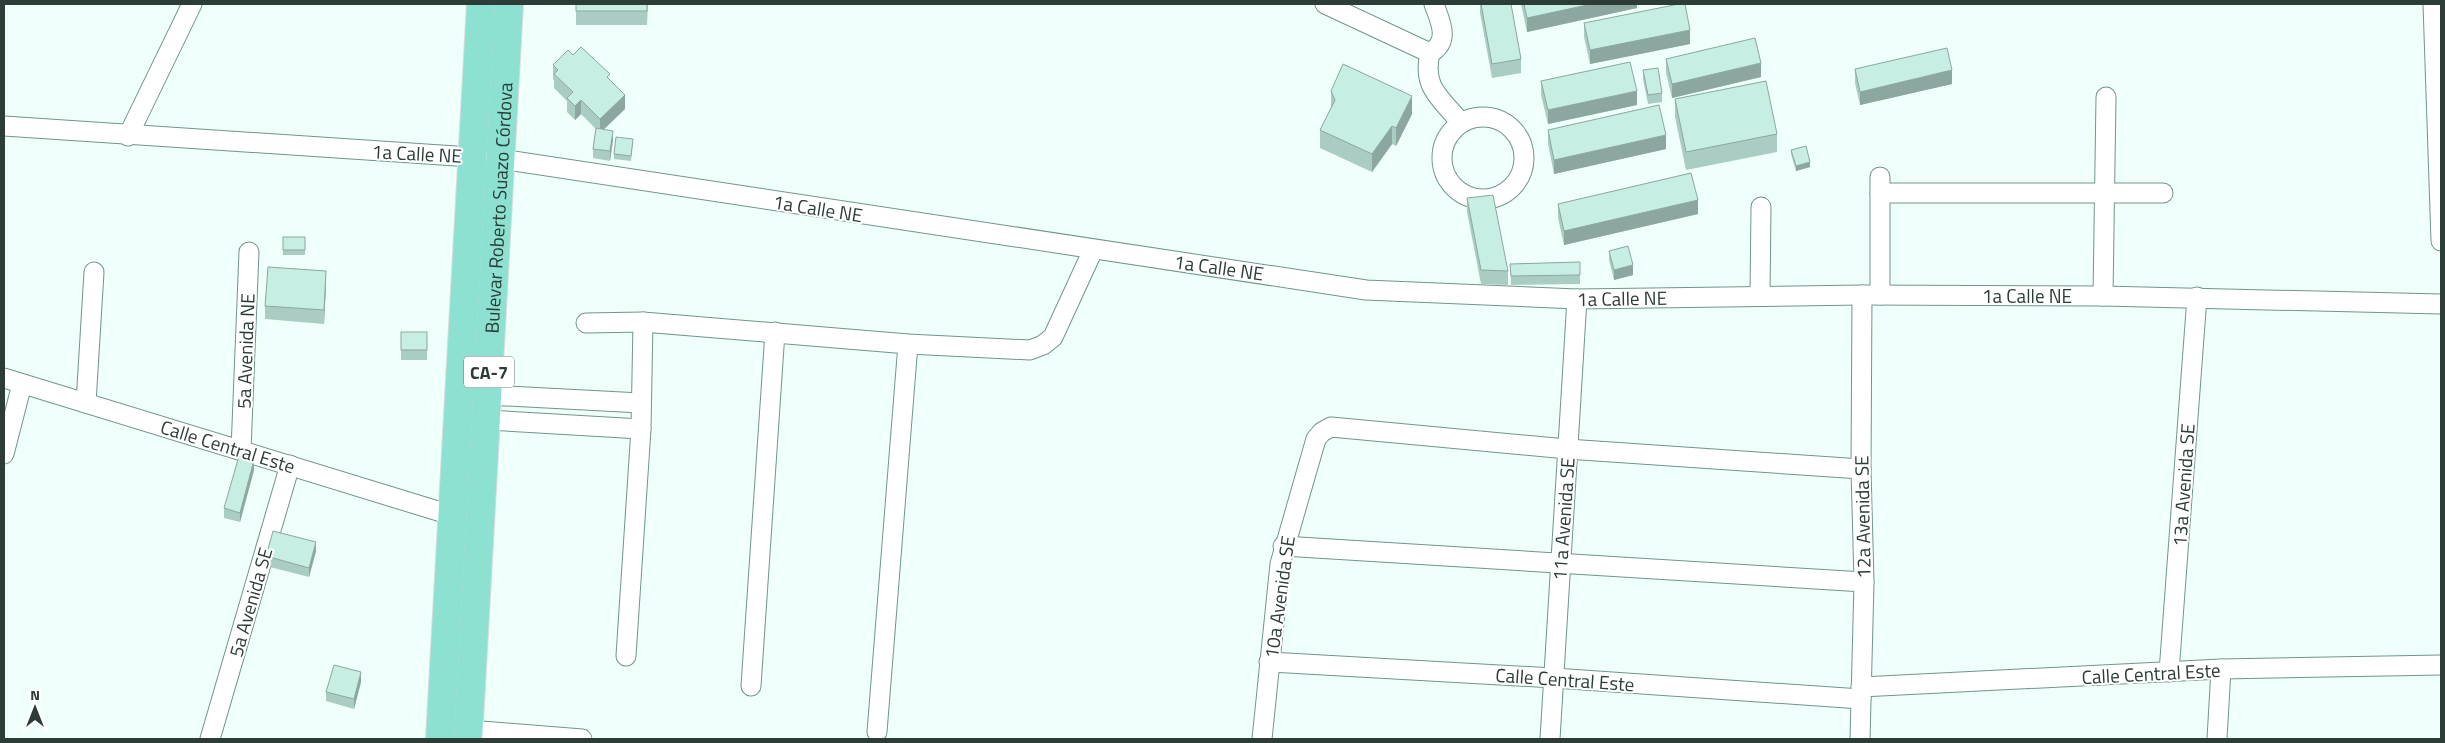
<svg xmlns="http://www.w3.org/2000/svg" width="2445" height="743" viewBox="0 0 2445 743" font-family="'Titillium Web',sans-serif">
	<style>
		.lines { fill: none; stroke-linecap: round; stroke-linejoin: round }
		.street-casing { stroke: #70958b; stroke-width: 21 }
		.primary-casing { stroke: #d9dcdb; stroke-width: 30 }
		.street { stroke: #fff; stroke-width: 19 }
		.primary { stroke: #8ce1d0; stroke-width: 28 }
		.wall { fill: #aacdc3 }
		.shaded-wall { fill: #8ba79f }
		.building { fill: #c6eee3; stroke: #8ba79f }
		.labels { text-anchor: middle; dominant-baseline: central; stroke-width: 4; stroke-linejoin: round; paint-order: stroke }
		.shield { fill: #fff; stroke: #6b7673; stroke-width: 1 }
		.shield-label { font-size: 18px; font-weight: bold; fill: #2c3c37 }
		.street-label { font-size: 19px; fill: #2c3c37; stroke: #fff }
	</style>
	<rect width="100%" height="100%" fill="#effffa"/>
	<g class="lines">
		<defs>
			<g id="street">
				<polyline points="1325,4 1430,53"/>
				<path d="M1434,4C1440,21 1451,41 1430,53C1422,88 1440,97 1461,123"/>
				<polyline points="2433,4 2441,241"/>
				<circle cx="1483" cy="158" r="41"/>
				<polyline points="4,126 501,159 1366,290 1577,299 1862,295 2103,296 2441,304"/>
				<polyline points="128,136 192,4"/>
				<polyline points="1880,177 1880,295"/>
				<polyline points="1880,193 2163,193"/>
				<polyline points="1760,296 1761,207"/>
				<polyline points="2103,296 2106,97"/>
				<polyline points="586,323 643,322 908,344 1030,350 1043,345 1053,337 1093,250"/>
				<polyline points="4,378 451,515"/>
				<polyline points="488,395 641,403"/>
				<polyline points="86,403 94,272"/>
				<polyline points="488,420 641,429"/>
				<polyline points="241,450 249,252"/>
				<polyline points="4,454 22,384"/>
				<polyline points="1283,546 1864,582"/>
				<polyline points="626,656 641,429 643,322"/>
				<polyline points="1269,662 1554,678 1861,699"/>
				<polyline points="2169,672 2197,297"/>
				<polyline points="751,686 775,332"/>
				<polyline points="1861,687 2221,669 2441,665"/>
				<polyline points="469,730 582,739"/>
				<polyline points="877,732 908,344"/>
				<polyline points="210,739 290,465"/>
				<polyline points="1262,739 1280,564 1316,439 1322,432 1331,427 1567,449 1861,469"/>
				<polyline points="1550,739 1577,299"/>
				<polyline points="1860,739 1864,582 1861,469 1862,295"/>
				<polyline points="2217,739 2221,669"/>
			</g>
			<g id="primary">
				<polyline points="440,739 481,4"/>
				<path id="s1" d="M468,739L509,4"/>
			</g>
		</defs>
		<use href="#street" class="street-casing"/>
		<use href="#primary" class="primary-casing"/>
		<use href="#street" class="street"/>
		<use href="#primary" class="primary"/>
	</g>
	<g class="wall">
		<polygon points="576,4 648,4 647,25 576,25"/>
		<polygon points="1480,4 1511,4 1521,59 1521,73 1492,78 1480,13"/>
		<polygon points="1521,4 1637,4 1637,8 1527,32"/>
		<polygon points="1584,23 1690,44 1590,64 1584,37"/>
		<polygon points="573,55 610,80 625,109 604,129 613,140 610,161 593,158 593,149 596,129 581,114 575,120 567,112 567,101 554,88 554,81 553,79 553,65"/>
		<polygon points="1666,59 1761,77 1672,98 1666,73"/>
		<polygon points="1855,69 1952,84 1860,105 1855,83"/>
		<polygon points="1643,70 1662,93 1662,102 1648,104 1643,79"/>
		<polygon points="1541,81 1637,105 1548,124 1541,95"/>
		<polygon points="1331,91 1412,114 1396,146 1392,144 1372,172 1320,148 1320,130 1331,108"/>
		<polygon points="1675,99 1777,134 1777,152 1686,170 1675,117"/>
		<polygon points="1548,130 1666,149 1554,174 1548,144"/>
		<polygon points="633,143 631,161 614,159 614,154"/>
		<polygon points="1791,150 1810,167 1796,171 1791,154"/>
		<polygon points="1467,198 1508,271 1508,285 1481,284 1467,212"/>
		<polygon points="1558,204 1698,214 1564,245 1558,218"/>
		<rect x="283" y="237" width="22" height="18"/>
		<polygon points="1609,251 1633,275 1614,280 1609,260"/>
		<polygon points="1580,262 1580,284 1511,285 1510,264"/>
		<polygon points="326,285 324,324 265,319 265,306"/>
		<rect x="401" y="332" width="26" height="28"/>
		<polygon points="254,470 240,522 224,518 224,508"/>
		<polygon points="316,551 309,577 266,566 266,556"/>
		<polygon points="361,682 354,709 326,701 326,692"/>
	</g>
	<g class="shaded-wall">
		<polygon points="1592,4 1637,4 1637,8 1527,32 1527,18"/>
		<polygon points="1690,30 1690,44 1590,64 1590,50"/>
		<polygon points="1761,63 1761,77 1672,98 1672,84"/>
		<polygon points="1952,70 1952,84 1860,105 1860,92"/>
		<polygon points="1637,91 1637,105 1548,124 1548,110"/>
		<polygon points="625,95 625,109 600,133 600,119"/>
		<polygon points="1412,96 1412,114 1396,146 1396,128"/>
		<polygon points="581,100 581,114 575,120 575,106"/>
		<polygon points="1392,126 1392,144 1372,172 1372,154"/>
		<polygon points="613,131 613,140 610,161 610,151"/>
		<polygon points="1666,135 1666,149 1554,174 1554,160"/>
		<polygon points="1810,162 1810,167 1796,171 1796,166"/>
		<polygon points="1698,200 1698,214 1564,245 1564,231"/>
		<polygon points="1633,265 1633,275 1614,280 1614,270"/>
		<polygon points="326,271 326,285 324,324 324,310"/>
		<polygon points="254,460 254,470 240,522 240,513"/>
		<polygon points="316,542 316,551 309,577 309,568"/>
		<polygon points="361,672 361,682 354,709 354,699"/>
	</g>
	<g class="building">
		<rect x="576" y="4" width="71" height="7"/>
		<polygon points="1481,4 1511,4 1521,59 1492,64"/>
		<polygon points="1524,4 1592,4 1527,18"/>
		<polygon points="1679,4 1685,4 1690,30 1590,50 1584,23"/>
		<polygon points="1755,38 1761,63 1672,84 1666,59"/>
		<polygon points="581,47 610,74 607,77 625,95 600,119 581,100 575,106 567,98 573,92 554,74 558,70 553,65 568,50 573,55"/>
		<polygon points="1947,48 1952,70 1860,92 1855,69"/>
		<polygon points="1630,62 1637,91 1548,110 1541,81"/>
		<polygon points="1343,64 1412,96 1396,128 1392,126 1372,154 1320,130 1335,100 1331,91"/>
		<polygon points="1658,68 1662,93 1648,95 1643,70"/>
		<polygon points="1766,81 1777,134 1686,152 1675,99"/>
		<polygon points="1659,105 1666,135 1554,160 1548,130"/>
		<polygon points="596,128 613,131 610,151 593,149"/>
		<polygon points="616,137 633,139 631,156 614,154"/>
		<polygon points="1806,146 1810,162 1796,166 1791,150"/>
		<polygon points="1691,173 1698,200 1564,231 1558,204"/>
		<polygon points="1493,195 1508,271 1481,270 1467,198"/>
		<rect x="283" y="237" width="22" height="13"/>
		<polygon points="1628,246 1633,265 1614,270 1609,251"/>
		<polygon points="1580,262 1580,275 1511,276 1510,264"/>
		<polygon points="268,267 326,271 324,310 265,306"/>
		<rect x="401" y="332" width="26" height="18"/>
		<polygon points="239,456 254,460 240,513 224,508"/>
		<polygon points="273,531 316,542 309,568 266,556"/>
		<polygon points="334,665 361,672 354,699 326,692"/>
	</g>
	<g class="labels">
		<rect class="shield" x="464" y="356.5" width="50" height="31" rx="4"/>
		<g class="shield-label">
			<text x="489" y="372">CA-7</text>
		</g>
		<g class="street-label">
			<text transform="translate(417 153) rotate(3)">1a Calle NE</text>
			<text stroke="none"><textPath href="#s1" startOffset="532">Bulevar Roberto Suazo Córdova</textPath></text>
			<text transform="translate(818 208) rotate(9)">1a Calle NE</text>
			<text transform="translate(1219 267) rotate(8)">1a Calle NE</text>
			<text x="2027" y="295">1a Calle NE</text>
			<text transform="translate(1622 298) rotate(-1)">1a Calle NE</text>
			<text transform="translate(245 351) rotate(-88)">5a Avenida NE</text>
			<text transform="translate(228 446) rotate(17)">Calle Central Este</text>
			<text transform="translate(2183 485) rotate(-86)">13a Avenida SE</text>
			<text transform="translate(1862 517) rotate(-91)">12a Avenida SE</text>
			<text transform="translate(1563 519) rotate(-86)">11a Avenida SE</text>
			<text transform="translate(1279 597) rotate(-82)">10a Avenida SE</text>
			<text transform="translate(250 602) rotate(-74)">5a Avenida SE</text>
			<text transform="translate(2151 673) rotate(-3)">Calle Central Este</text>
			<text transform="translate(1565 679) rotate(4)">Calle Central Este</text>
		</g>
	</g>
	<rect width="2445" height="743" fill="none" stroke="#2c3c37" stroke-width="10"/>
	<g transform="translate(35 708)" stroke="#ffffff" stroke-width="4" paint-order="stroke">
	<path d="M0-4L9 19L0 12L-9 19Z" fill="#2c3c37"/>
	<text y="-8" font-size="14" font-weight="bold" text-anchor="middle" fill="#2c3c37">N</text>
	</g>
</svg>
